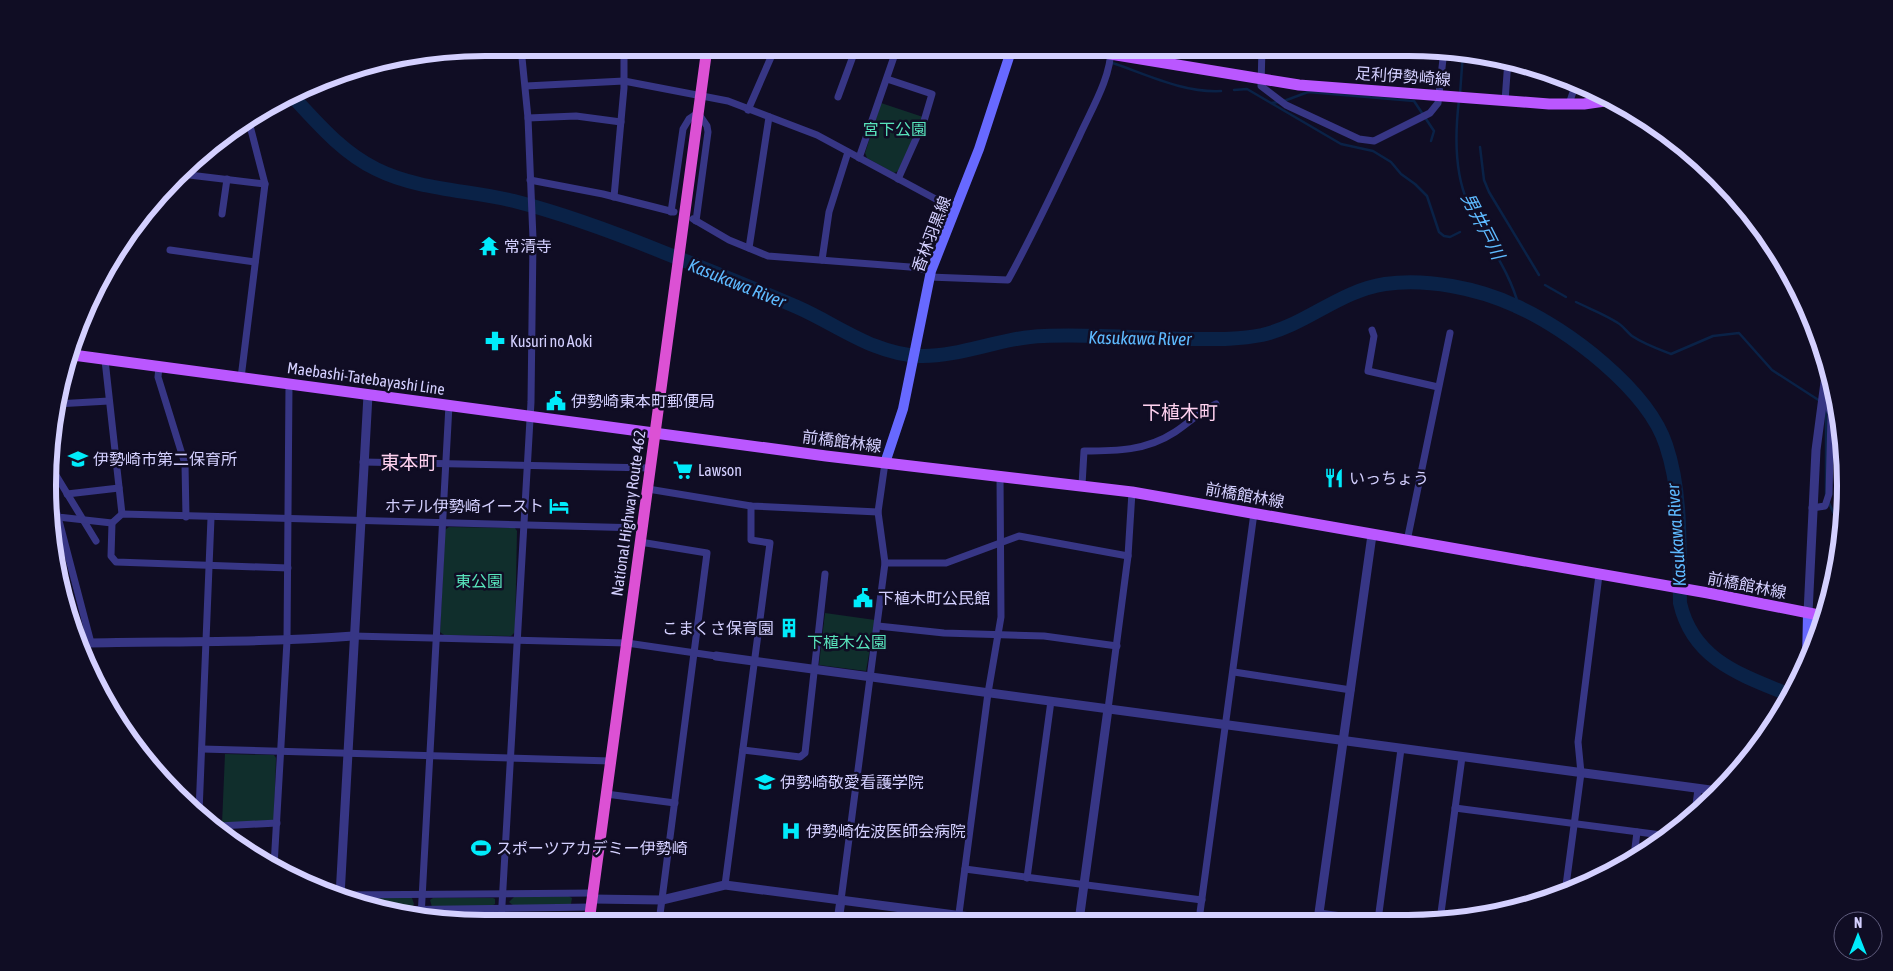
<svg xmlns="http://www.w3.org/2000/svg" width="1893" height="971" viewBox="0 0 1893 971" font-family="'Asap Condensed','Noto Sans JP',sans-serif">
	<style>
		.green { fill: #102e2c }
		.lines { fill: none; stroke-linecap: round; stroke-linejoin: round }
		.stream { stroke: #0a2247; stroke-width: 2.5 }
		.river { stroke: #0a2247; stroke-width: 14 }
		.minor { stroke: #373685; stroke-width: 7 }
		.tertiary { stroke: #373685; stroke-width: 9 }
		.secondary { stroke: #6769ff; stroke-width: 10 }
		.primary { stroke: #ba57ff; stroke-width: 11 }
		.trunk { stroke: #dc51d4; stroke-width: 11 }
		.labels { text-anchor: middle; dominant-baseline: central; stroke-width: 5; stroke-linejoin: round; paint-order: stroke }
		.street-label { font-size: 16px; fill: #d4d0ff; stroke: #100d24 }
		.park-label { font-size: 16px; fill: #58e4bc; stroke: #100d24 }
		.poi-label { font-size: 16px; fill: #d4d0ff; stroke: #100d24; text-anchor: start }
		.water-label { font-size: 18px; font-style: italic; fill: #5ebaff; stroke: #100d24 }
		.quarter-label { font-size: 19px; fill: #ffd2f0; stroke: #100d24 }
		.rim { fill: none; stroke: #d4d0ff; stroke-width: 6 }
	</style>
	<rect width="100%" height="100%" fill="#100d24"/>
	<g class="green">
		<polygon points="881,103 923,117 898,171 894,173 867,158 865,153"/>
		<polygon points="449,527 515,528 517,531 515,632 511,636 444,635 440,632 445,530"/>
		<polygon points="825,613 875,620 866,671 819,665"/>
		<polygon points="225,754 274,755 276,758 274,819 271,821 222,824"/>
		<polygon points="568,896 572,898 571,904 514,906 509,902 514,897"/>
		<polygon points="351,898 412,898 414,904 412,907 369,907 349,900"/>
		<polygon points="433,898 493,898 495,899 495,904 491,906 432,907 430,900"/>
	</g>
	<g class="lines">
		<g class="stream">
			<path d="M1110,62C1146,74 1183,93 1221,91"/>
			<polyline points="1234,90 1247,89 1271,103 1279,102"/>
			<polyline points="1460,94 1463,53"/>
			<path d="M1459,100C1455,133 1454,172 1468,203C1484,239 1509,268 1519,307"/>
			<polyline points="1284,101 1308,92 1414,101 1434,131 1431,141"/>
			<polyline points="1271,103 1341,144 1373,151 1391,162 1401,174 1415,184 1427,196 1439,232 1444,236 1450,237 1460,232"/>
			<polyline points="1480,147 1484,180 1489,192 1539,275"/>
			<polyline points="1545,285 1566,297"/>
			<path d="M1576,302C1590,309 1604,314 1618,323C1623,326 1627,332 1632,336C1644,344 1658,349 1671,354L1713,336L1739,333L1772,370L1820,401"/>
			<polyline points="1826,498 1826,409"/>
			<polyline points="1829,503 1842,531"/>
		</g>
		<path class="river" d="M294,98C318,124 343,153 376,169C418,190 469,190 514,201C565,214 616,233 665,253C709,270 753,288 797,307C838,325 873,354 920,356C961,357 1002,337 1044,336C1091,334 1139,338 1186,339C1211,339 1237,340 1262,335C1306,325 1339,291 1385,284C1426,278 1478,288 1516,306C1568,329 1648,390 1666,445C1683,495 1679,552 1680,603C1693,660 1741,675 1790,695"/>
		<g class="minor">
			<polyline points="1262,48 1261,86 1286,105 1359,139 1374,141 1430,113 1438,103 1444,50"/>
			<polyline points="1157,62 1159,48"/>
			<polyline points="887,79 932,94 924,121 898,179"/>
			<polyline points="526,86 624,81 728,101 817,135 956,210"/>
			<polyline points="838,97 856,48"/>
			<polyline points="1505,101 1508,60"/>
			<polyline points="1569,104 1576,83"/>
			<polyline points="748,110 775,48"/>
			<polyline points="528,118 576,116 621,122"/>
			<polyline points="859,158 897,48"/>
			<polyline points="181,174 265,184"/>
			<polyline points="530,180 603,194 674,212"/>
			<polyline points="614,197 624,88 624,48"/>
			<polyline points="671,212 683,129 689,119 698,113 707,126 708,132 696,221"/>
			<polyline points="222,214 227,179"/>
			<polyline points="693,219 729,240 768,256 910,267 931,271"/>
			<polyline points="749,248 769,117"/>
			<polyline points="170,250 255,262"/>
			<polyline points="822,260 829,212 848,152"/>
			<path d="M929,277L1008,280C1034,233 1056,185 1079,137C1091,110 1111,78 1111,48"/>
			<polyline points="1372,330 1374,336 1368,371 1438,387"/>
			<polyline points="105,360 122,514"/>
			<polyline points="159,367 158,377 185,464 186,517"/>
			<polyline points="241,378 265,184 249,122"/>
			<polyline points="56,404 109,401"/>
			<polyline points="363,462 651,468"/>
			<polyline points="54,472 96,541"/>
			<path d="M1082,485L1084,451C1116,451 1146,451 1175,432C1189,423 1200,411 1216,404"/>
			<polyline points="648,489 751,506 878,512"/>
			<polyline points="67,494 119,488"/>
			<polyline points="53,500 58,517 112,523 122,514 642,528"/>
			<polyline points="1812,508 1825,506 1829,494 1831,414 1824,395"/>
			<polyline points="52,518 58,517 91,643"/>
			<polyline points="112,523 111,556 116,562 288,568"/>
			<polyline points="1407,541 1450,333"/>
			<polyline points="640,542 707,553 659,922"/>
			<polyline points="885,563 946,563 1019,536 1128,556"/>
			<polyline points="878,626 944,633 1044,636 1117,646"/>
			<polyline points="353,636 627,643 716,656"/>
			<polyline points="1234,672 1351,690"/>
			<polyline points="1108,709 1128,556 1132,492"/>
			<polyline points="202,749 611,761"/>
			<polyline points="743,750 800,757 805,753 825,574"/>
			<polyline points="606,794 675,803"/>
			<polyline points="1455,808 1669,836"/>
			<polyline points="199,812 211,518"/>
			<polyline points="1695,813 1698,789"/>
			<polyline points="219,826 277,823"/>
			<polyline points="1634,856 1637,832"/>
			<polyline points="274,866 287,641 289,384"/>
			<polyline points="965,869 1202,900"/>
			<polyline points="1027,878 1051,701"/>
			<polyline points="725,885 770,543 751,540 751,506"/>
			<polyline points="1565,893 1581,773 1578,742 1599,575"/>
			<polyline points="336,895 593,893"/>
			<polyline points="841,900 885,563 878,512 885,463"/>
			<polyline points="378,910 591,907"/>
			<polyline points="1319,913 1372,920"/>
			<polyline points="421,917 449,405"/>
			<polyline points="1199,920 1254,513"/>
			<polyline points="1378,920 1401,749"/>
			<polyline points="1440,920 1462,757"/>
			<polyline points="958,921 988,693 1001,617 1000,475"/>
			<polyline points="501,922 531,402 533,239 528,118 521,48"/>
		</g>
		<g class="tertiary">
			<polyline points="1808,613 1816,450 1827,367"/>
			<path d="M82,643C172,641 263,643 353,636"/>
			<polyline points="716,656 1718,791"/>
			<polyline points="340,896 368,395"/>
			<polyline points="592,899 662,900 725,885 1001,921"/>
			<polyline points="1318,920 1372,535"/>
			<polyline points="838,921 841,900"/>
			<polyline points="1079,921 1108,709"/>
		</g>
		<g class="secondary">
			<polyline points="885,463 903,409 931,271 979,149 1012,48"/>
			<polyline points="1807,662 1808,613"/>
		</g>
		<g class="primary">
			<polyline points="1074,48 1299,85 1549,104 1584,104 1612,100"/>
			<polyline points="73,355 826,456 1132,492 1708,593 1824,616"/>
		</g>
		<polyline class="trunk" points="589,922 707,48"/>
	</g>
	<defs>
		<symbol id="temple-bare" viewBox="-9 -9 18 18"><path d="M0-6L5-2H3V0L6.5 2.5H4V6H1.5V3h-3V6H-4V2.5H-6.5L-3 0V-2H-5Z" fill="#00ebfb" stroke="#100d24" stroke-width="2.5" paint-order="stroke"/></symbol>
		<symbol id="pharmacy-bare" viewBox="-9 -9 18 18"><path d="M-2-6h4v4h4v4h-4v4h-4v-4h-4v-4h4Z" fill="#00ebfb" stroke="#100d24" stroke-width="2.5" paint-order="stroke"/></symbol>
		<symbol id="civic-bare" viewBox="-9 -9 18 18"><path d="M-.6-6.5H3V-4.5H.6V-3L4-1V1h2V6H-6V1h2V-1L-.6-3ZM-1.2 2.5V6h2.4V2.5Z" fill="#00ebfb" stroke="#100d24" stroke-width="2.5" paint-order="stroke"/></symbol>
		<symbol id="school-bare" viewBox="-9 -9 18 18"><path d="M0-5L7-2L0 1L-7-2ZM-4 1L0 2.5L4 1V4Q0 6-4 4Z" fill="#00ebfb" stroke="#100d24" stroke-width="2.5" paint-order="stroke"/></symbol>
		<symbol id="supermarket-bare" viewBox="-9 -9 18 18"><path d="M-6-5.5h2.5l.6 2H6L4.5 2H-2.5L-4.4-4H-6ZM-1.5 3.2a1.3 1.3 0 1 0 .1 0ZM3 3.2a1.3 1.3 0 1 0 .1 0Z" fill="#00ebfb" stroke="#100d24" stroke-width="2.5" paint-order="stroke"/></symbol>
		<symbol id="restaurant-bare" viewBox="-9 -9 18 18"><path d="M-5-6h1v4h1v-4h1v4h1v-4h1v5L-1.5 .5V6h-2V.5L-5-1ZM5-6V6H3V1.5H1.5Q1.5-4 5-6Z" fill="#00ebfb" stroke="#100d24" stroke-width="2.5" paint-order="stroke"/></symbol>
		<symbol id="hotel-bare" viewBox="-9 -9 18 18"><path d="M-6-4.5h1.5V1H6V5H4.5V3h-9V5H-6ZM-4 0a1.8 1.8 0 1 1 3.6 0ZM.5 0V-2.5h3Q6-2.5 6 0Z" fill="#00ebfb" stroke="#100d24" stroke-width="2.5" paint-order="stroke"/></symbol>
		<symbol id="building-bare" viewBox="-9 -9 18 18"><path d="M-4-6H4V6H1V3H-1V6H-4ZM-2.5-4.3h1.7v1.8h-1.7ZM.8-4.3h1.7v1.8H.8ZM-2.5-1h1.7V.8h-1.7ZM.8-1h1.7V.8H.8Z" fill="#00ebfb" stroke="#100d24" stroke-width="2.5" paint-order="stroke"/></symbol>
		<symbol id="university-bare" viewBox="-9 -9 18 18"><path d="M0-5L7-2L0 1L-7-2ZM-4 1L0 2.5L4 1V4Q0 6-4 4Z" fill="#00ebfb" stroke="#100d24" stroke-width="2.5" paint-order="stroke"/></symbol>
		<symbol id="hospital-bare" viewBox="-9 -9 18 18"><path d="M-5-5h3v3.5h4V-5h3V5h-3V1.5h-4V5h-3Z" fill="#00ebfb" stroke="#100d24" stroke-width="2.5" paint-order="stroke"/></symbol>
		<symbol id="stadium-bare" viewBox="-9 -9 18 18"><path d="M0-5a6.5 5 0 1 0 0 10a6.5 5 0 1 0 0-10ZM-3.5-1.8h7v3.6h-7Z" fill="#00ebfb" stroke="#100d24" stroke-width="2.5" paint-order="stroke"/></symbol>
	</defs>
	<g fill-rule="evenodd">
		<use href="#temple-bare" x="475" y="232" width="28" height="28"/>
		<use href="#pharmacy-bare" x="481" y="327" width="28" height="28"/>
		<use href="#civic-bare" x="542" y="387" width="28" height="28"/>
		<use href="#school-bare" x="64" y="445" width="28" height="28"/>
		<use href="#supermarket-bare" x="669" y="456" width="28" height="28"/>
		<use href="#restaurant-bare" x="1320" y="464" width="28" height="28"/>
		<use href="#hotel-bare" x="545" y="492" width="28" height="28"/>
		<use href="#civic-bare" x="849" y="584" width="28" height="28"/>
		<use href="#building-bare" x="775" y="614" width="28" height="28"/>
		<use href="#university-bare" x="751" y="768" width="28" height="28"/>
		<use href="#hospital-bare" x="777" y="817" width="28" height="28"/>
		<use href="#stadium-bare" x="467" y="834" width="28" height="28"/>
	</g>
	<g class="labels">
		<g class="street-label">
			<text transform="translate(1403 76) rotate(4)">足利伊勢崎線</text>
			<text transform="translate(931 234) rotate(-69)">香林羽黒線</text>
			<text transform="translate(366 378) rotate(8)">Maebashi-Tatebayashi Line</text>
			<text transform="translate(842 441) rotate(7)">前橋館林線</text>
			<text transform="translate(1245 495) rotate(10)">前橋館林線</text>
			<text transform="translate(628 513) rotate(-82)">National Highway Route 462</text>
			<text transform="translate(1747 585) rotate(11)">前橋館林線</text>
		</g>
		<g class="park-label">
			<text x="895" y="129">宮下公園</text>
			<text x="479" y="581">東公園</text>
			<text x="847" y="642">下植木公園</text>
		</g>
		<g class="poi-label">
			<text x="504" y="246">常清寺</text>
			<text x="510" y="341">Kusuri no Aoki</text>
			<text x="571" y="401">伊勢崎東本町郵便局</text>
			<text x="93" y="459">伊勢崎市第二保育所</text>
			<text x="698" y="470">Lawson</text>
			<text x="1349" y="478">いっちょう</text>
			<text x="544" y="506" text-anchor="end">ホテル伊勢崎イースト</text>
			<text x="878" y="598">下植木町公民館</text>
			<text x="774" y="628" text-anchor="end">こまくさ保育園</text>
			<text x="780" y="782">伊勢崎敬愛看護学院</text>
			<text x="806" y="831">伊勢崎佐波医師会病院</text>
			<text x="496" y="848">スポーツアカデミー伊勢崎</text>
		</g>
		<g class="water-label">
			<text transform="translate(1483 226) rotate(63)">男井戸川</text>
			<text transform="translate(737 283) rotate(22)">Kasukawa River</text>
			<text transform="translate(1140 338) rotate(1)">Kasukawa River</text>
			<text transform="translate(1676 535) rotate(-94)">Kasukawa River</text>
		</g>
		<g class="quarter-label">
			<text x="1180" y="412">下植木町</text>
			<text x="409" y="462">東本町</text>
		</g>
	</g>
	<path d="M0 0H1893V971H0ZM485 56H1408A429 429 0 0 1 1837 485V486A429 429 0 0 1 1408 915H485A429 429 0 0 1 56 486V485A429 429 0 0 1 485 56Z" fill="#100d24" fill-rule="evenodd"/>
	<path class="rim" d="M485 56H1408A429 429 0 0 1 1837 485V486A429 429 0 0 1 1408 915H485A429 429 0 0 1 56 486V485A429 429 0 0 1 485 56Z"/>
	<g transform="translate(1858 936)"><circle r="24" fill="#100d24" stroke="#5e5b7c"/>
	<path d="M0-4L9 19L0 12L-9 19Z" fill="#00ebfb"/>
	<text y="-8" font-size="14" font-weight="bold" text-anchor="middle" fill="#d4d0ff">N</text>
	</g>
</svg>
